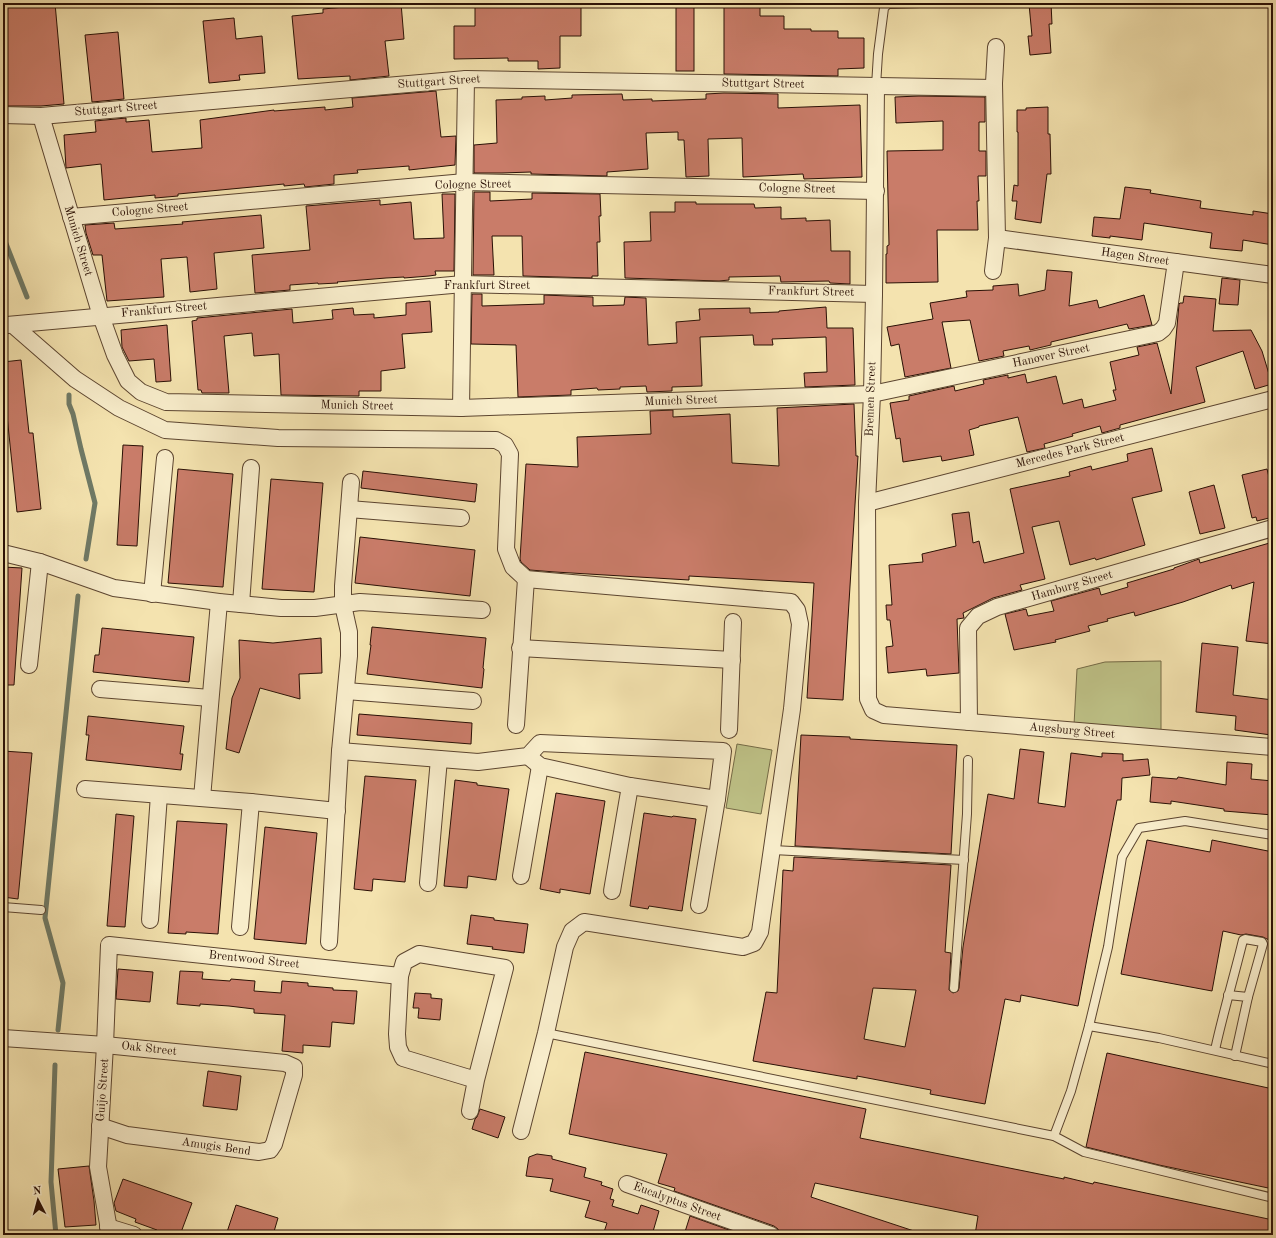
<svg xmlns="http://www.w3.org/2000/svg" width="1276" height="1238" viewBox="0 0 1276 1238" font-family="'Old Standard TT',serif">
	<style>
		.green { fill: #bfc388; stroke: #746a46 }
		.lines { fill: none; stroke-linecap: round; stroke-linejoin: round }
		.stream { stroke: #6f7965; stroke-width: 5 }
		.building { fill: #c97c69; stroke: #2a1005; fill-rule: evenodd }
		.lane-casing { stroke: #5c4530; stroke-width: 10 }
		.street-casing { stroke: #5c4530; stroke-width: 18 }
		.lane { stroke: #f8edcb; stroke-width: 8 }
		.street { stroke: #f8edcb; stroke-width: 16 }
		.labels { text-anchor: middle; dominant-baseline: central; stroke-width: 3.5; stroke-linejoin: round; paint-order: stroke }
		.street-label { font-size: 12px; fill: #2a1005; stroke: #f8edcb }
	</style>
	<rect width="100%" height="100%" fill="#f4e3af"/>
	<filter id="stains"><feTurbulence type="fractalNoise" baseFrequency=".005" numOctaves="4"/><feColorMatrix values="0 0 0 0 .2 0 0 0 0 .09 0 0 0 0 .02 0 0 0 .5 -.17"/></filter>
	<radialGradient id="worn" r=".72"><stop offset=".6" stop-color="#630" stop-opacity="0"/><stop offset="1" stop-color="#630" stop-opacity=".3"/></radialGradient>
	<g class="green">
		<polygon points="1161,661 1161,730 1074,725 1077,669 1105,662"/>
		<polygon points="737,744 772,750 761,814 726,808"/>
	</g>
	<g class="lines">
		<g class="stream">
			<polyline points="3,236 27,297"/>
			<polyline points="69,395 69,404 73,414 81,449 95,503 86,559"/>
			<polyline points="58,1030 63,983 45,918 78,596"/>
			<polyline points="55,1065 51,1182 56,1235"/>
		</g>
	</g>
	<g class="building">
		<polygon points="3,3 55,3 64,104 41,106 5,106 3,89 3,82 5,81 3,49 7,49"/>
		<polygon points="388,3 401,3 404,39 385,41 389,76 350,80 350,76 298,79 292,16 323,13 323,9"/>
		<polygon points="475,3 581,3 581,36 560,36 560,68 538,69 538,61 508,61 508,58 454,59 454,26 475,26"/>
		<rect x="676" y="3" width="18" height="68"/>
		<polygon points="724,3 760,3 760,16 784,16 784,29 811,29 811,31 838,31 838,38 864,38 864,68 838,69 838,76 724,74"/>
		<polygon points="1051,3 1052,24 1049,24 1051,53 1030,55 1028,36 1032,36 1029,4"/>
		<polygon points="234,18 236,39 262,36 265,73 239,75 240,80 209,83 203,21"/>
		<polygon points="118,32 124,99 92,102 85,35"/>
		<polygon points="436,91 441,137 456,136 455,165 409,170 409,166 357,170 358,173 334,175 334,184 305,187 304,184 284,186 284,184 178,194 178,196 155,198 155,195 104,200 101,164 66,168 64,135 96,132 95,121 126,118 126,122 149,120 152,152 202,148 200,120 274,110 274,111 325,107 325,110 353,107 352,98"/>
		<polygon points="724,93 778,94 778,108 860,105 862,177 804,179 803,174 743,177 742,138 708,139 709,176 686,177 684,140 678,140 678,132 646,133 648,169 607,172 607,176 531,174 531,172 502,173 474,173 474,145 497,143 496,100 522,99 522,97 545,96 545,100 572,98 572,95 622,94 623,100 652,99 652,101 706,99 706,94"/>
		<polygon points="919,96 985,97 985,122 979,122 979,151 986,151 986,176 978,176 979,201 977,201 978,230 937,230 938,282 886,283 886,254 887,254 887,246 889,245 887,151 943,150 943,121 896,123 895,97"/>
		<polygon points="1048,107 1048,134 1050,134 1051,174 1047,174 1041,223 1015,219 1017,201 1012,201 1014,185 1018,186 1018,132 1017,132 1017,110 1026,110 1026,108"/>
		<polygon points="1125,187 1151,190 1150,193 1201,201 1200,208 1253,215 1253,211 1273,214 1273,245 1243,240 1242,251 1210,248 1212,233 1144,223 1142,240 1110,236 1110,238 1092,236 1094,217 1120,219"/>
		<polygon points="474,192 490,192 490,201 532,199 532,193 600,194 601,216 599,216 600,242 597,242 598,276 592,276 592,278 523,276 522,236 492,236 494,275 473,275"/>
		<polygon points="442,194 455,194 454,271 435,271 436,275 429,276 404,278 404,277 386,278 337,282 338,283 318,284 318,283 290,285 290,290 255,293 252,255 310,250 306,206 380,200 380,205 411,202 414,239 444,238"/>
		<polygon points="675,202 696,202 696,204 754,204 755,208 781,207 781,219 806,218 806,221 830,220 831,251 850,251 850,284 830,283 829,281 781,282 780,276 729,277 729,280 719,281 625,278 624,242 651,241 650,212 675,212"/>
		<polygon points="261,215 264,248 214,253 217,289 190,292 187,257 161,259 164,297 107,301 102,255 93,255 86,233 85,225 114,223 115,229 183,224 182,222"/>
		<polygon points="1047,270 1072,272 1069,306 1097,300 1099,308 1144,295 1152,325 1129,329 1127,324 1051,342 1051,345 1030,350 1029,346 1003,351 1004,356 979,361 970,320 942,322 951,368 905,377 899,344 891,346 887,327 933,319 930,303 967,297 966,291 993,290 993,286 1018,284 1019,296 1045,290"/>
		<polygon points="1222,278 1240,280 1238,305 1219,304"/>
		<polygon points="472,294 482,294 482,306 544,304 544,295 593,297 593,306 624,305 625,297 646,298 648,345 677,343 676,322 700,320 699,309 750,308 750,313 779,312 779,311 826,307 827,328 853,328 855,385 805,387 804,373 827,372 826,337 772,339 773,345 754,345 753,335 700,337 702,386 672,387 672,391 647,392 646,386 620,387 620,389 598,390 597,388 571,390 571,395 518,397 516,345 471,344"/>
		<polygon points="1184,296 1216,299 1213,331 1251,330 1262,351 1272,384 1255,389 1243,351 1196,367 1205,402 1120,425 1120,428 1102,433 1100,426 1072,434 1073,436 1044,444 1045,448 1027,452 1018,417 979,426 979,427 969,430 974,455 942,461 941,456 903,462 900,438 896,439 890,403 909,400 909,396 954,386 955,391 984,384 983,380 1008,375 1008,378 1025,374 1027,383 1056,376 1063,404 1082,399 1084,408 1116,400 1113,390 1116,390 1110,362 1139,355 1137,347 1157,343 1171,394 1179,304 1180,303 1183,303"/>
		<polygon points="430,301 432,332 402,334 405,368 381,371 381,391 359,391 359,396 281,395 279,354 254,356 252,333 224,336 229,393 202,393 201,390 198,390 192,321 197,320 197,318 292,309 293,323 333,319 332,310 353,308 354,315 374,314 374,318 406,315 406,303"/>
		<polygon points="167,325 171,381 156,382 154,359 129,361 122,347 121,330"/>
		<polygon points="21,360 29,433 33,433 41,509 17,512 3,377 3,362"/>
		<polygon points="854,404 856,456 858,456 843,700 807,698 814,583 689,576 689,580 555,572 530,570 521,562 520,559 526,464 578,467 577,437 651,434 650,411 673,410 673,417 730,414 732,463 779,466 777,408"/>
		<polygon points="123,445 143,446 137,546 117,545"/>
		<polygon points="1152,448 1162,491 1132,498 1145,545 1096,560 1095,558 1070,565 1059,521 1032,527 1045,579 1020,585 1022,590 993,598 963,613 964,618 957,619 959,673 927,676 926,669 888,673 886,647 893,646 890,620 887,620 886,605 892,605 889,565 923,562 922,554 956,546 952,514 969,512 973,543 979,541 984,563 1024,553 1010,489 1070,476 1069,472 1091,466 1092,470 1128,461 1127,454"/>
		<polygon points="178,469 233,474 223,587 168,583"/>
		<polygon points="1267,469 1273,493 1273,517 1257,521 1256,517 1252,518 1242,475"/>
		<polygon points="363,471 477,484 475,502 361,488"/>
		<polygon points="271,479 323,483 314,592 262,589"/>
		<polygon points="1214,485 1225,528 1200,534 1189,492"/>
		<polygon points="360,537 475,550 470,596 355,583"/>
		<polygon points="1273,542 1273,644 1246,641 1254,582 1232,589 1231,585 1183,602 1135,616 1134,612 1107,619 1108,621 1088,626 1090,631 1055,640 1056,642 1014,650 1005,614 1026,609 1028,616 1054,611 1051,601 1099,588 1101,595 1128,587 1127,583 1174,569 1174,568 1199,559 1200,563"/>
		<polygon points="3,567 22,568 14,685 3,685"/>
		<polygon points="372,627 486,638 483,668 484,669 482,688 367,674 371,645 370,645"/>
		<polygon points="102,628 194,637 189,682 93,672 95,655 99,655"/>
		<polygon points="321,638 322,673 299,674 300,699 260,688 239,753 226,749 232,698 240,678 239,640 273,643"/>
		<polygon points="1202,643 1238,647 1233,695 1273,700 1273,721 1271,735 1235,730 1236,716 1196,712"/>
		<polygon points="359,714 472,723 471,744 357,735"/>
		<polygon points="88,716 184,726 180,754 183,754 181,770 86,760 89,735 86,735"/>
		<polygon points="801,735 850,737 850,739 957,745 951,854 795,846"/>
		<path d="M1020,749L1044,752L1038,803L1065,807L1071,753L1102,757V753L1123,754V761L1148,759L1150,775L1122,778L1121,800H1117L1078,1006L1021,995L1020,1002L1005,999L985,1104L930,1094L931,1090L857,1076V1079L753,1061L766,992L777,993L783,870L793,871L794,857L951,865L945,952L951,953L949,990L953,993L958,991L959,988L963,947L988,794L1014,799ZM873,988L916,990L905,1047L864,1039Z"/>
		<polygon points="3,751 32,753 18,899 3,897"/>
		<polygon points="1227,762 1252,764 1251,779 1273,781 1273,815 1224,811 1224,809 1171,801 1171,804 1150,802 1152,777 1177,779 1178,777 1226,785"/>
		<polygon points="365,776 416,780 405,882 373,879 372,891 354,889"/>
		<polygon points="455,780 477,783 477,785 509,789 496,880 468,876 467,888 444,886"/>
		<polygon points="556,793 605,801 590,894 560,889 560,893 540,889"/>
		<polygon points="644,813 672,817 673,816 696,819 682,911 649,906 648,909 630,906"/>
		<polygon points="116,814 134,816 125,927 107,926"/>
		<polygon points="177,821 227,824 218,934 186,932 186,934 168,933"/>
		<polygon points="265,827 317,833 306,944 254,939"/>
		<polygon points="1147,840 1210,852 1212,840 1273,852 1273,941 1267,939 1263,937 1246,934 1241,935 1223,931 1212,991 1121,974"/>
		<polygon points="471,915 494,918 494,920 528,924 524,953 492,949 493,947 467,944"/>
		<polygon points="118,969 153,972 150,1002 116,999"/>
		<polygon points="180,971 203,972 202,979 230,981 231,979 255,981 254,991 281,993 282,981 308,983 308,986 333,988 333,990 357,991 354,1024 332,1022 330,1047 303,1045 303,1053 282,1051 285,1015 254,1013 254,1009 229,1006 200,1004 200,1006 177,1004"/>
		<polygon points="415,993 431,994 431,998 442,999 440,1020 418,1018 419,1008 413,1008"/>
		<polygon points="585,1052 866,1109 860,1138 1064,1179 1064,1177 1093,1184 1094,1182 1273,1220 1273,1235 975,1235 978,1216 815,1183 811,1197 917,1232 916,1235 780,1235 778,1229 774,1226 674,1191 675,1188 658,1183 667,1154 569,1134"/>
		<polygon points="1107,1053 1273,1089 1273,1189 1159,1165 1086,1147"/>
		<polygon points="208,1071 241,1076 237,1110 203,1106"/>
		<polygon points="480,1109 505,1117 498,1138 472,1129 475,1119 477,1117"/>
		<polygon points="537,1154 552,1156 552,1159 586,1168 584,1177 602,1182 601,1185 613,1189 610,1199 614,1200 612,1206 638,1214 641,1205 659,1211 652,1235 603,1235 607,1223 585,1217 590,1201 550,1191 553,1179 526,1176 529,1157"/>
		<polygon points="89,1166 94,1201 96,1225 65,1227 58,1169"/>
		<polygon points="123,1179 192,1203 180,1235 166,1235 157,1232 157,1230 135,1222 136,1219 116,1211 114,1203"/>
		<polygon points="236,1205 278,1218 273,1235 226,1235"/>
		<polygon points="690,1216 743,1235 684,1235"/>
	</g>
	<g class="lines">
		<defs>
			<g id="lane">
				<polyline points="876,86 878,54 884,8 888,4 920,3"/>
				<polyline points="773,850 964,860"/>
				<polyline points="3,907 41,910"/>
				<polyline points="954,988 967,814 968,760"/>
				<polyline points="1228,995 1248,997 1235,1056"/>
				<polyline points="1089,1026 1159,1038 1273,1064"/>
				<polyline points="546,1033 1054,1136 1084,1152 1273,1198"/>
				<path d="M1215,1050C1223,1013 1234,977 1243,940L1245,939L1262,942L1263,944L1248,997"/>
				<polyline points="1054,1136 1071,1091 1089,1026 1108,947 1122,857 1139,828 1185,821 1273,835"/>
			</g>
			<g id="street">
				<polyline points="876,86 874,294 872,394 867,503 868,699 873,710 884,715 1273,747"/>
				<polyline points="3,115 41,116 466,79 994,88"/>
				<polyline points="41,116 101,316 115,355 128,381 141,392 166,402 461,408 872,394 1158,333 1163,329 1167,323 1176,262"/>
				<polyline points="71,217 465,182 876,191"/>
				<polyline points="997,238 1273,275"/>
				<polyline points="993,271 997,238 994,83 996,47"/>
				<polyline points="7,325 463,284 874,294"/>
				<polyline points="13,325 75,379 119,408 165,430 278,438 496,440 505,445 510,454 506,549 513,567 526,579 791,602 797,610 800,624 792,709 760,932 754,943 743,947 584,922 572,931 565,947 546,1033 521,1131"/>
				<polyline points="461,408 466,79"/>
				<polyline points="867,503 1273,399"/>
				<polyline points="349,509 461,518"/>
				<polyline points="3,553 40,562 114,588 219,602 281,608 315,608 360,602 482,610"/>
				<polyline points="152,594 165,458"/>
				<polyline points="241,604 251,468"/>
				<polyline points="520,648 732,660"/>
				<polyline points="29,665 40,562"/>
				<polyline points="100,689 210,698"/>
				<polyline points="346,691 473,701"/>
				<polyline points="969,722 968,628 978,616 997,607 1273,528"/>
				<polyline points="516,725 526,579"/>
				<polyline points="729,730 733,622"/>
				<polyline points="340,751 478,762 528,756 540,743 723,751 717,799 699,905"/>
				<polyline points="528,756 540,766 630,786 717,799"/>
				<polyline points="85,789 251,802 337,811"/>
				<polyline points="202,798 219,602"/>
				<polyline points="521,876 540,766"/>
				<polyline points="428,883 439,759"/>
				<polyline points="612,891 630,786"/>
				<polyline points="150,920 159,795"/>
				<polyline points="240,927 251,802"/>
				<polyline points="329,942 340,751 349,656 349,632 343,605 343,586 351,482"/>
				<polyline points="3,1038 105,1045 285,1063 294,1067 294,1075 274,1144 270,1150 259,1152 127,1135 100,1126"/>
				<polyline points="470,1111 476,1080 505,968 419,954 404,962 400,976 397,1034 398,1047 403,1058 476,1080"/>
				<polyline points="627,1184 771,1235"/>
				<polyline points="108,1227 134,1235"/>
				<polyline points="110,1235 98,1167 105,1045 109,945 400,976"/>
			</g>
		</defs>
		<use href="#lane" class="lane-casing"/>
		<use href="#street" class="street-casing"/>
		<use href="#lane" class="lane"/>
		<use href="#street" class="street"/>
	</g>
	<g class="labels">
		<g class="street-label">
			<text transform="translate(439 82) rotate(-4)">Stuttgart Street</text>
			<text transform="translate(763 84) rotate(1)">Stuttgart Street</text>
			<text transform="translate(116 109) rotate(-5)">Stuttgart Street</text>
			<text transform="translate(473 185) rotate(-1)">Cologne Street</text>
			<text transform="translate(797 189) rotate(1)">Cologne Street</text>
			<text transform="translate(150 210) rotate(-5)">Cologne Street</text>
			<text transform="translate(78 241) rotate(73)">Munich Street</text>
			<text transform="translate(1135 257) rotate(8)">Hagen Street</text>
			<text x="487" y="286">Frankfurt Street</text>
			<text transform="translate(811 292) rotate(1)">Frankfurt Street</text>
			<text transform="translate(164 310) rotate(-5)">Frankfurt Street</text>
			<text transform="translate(1051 356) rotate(-12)">Hanover Street</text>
			<text transform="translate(871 399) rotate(-88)">Bremen Street</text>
			<text transform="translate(681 401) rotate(-2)">Munich Street</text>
			<text transform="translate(357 406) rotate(1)">Munich Street</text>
			<text transform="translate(1070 451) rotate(-14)">Mercedes Park Street</text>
			<text transform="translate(1072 586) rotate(-16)">Hamburg Street</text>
			<text transform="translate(1072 731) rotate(5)">Augsburg Street</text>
			<text transform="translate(254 960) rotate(6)">Brentwood Street</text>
			<text transform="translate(149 1049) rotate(6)">Oak Street</text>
			<text transform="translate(103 1090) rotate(-86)">Guijo Street</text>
			<text transform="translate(216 1147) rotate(8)">Amugis Bend</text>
			<text transform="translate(677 1202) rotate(20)">Eucalyptus Street</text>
		</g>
	</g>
	<rect width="1276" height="1238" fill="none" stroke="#f4e3af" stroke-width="16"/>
	<rect x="4" y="4" width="1268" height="1230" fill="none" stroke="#2a1005" stroke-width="2"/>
	<rect x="8" y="8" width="1260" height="1222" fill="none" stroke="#2a1005"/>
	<g transform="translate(38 1200) rotate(354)" stroke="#f8edcb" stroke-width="3" paint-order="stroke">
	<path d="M0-3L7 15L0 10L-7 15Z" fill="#2a1005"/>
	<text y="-6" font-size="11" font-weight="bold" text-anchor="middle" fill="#2a1005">N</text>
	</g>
	<rect width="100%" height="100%" filter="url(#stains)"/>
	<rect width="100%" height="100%" fill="url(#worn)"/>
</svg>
